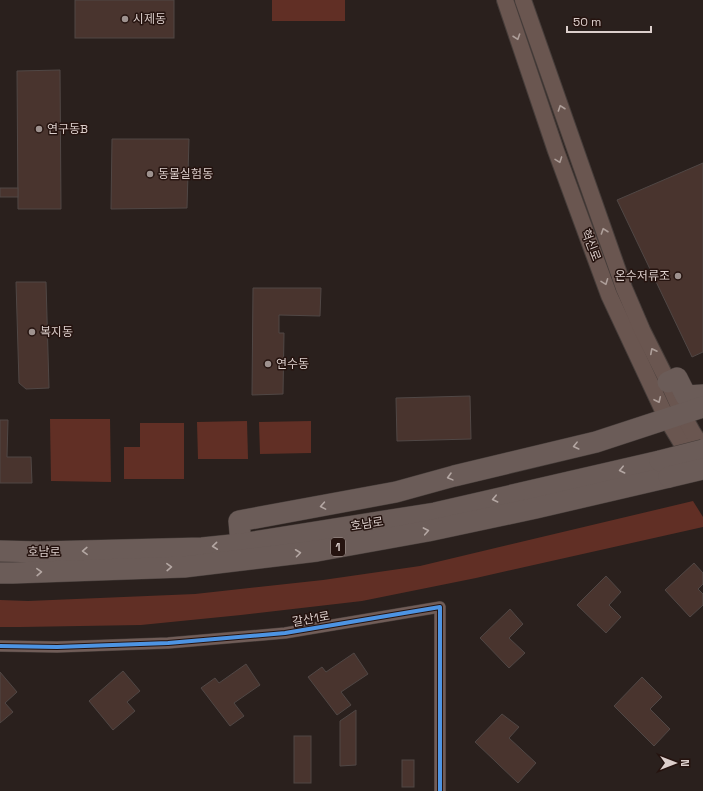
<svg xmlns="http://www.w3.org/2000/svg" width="703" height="791" viewBox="0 0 703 791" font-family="'Space Grotesk','Noto Sans KR',sans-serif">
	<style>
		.green { fill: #612f25 }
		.building { fill: #49342e; stroke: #504745 }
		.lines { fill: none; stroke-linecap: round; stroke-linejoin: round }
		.street-casing { stroke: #463d3a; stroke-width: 12 }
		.secondary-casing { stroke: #463d3a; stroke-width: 18 }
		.highway-casing { stroke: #463d3a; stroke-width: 22 }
		.street { stroke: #715d58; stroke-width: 11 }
		.secondary { stroke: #6a5650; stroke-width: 16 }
		.highway { stroke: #6b5c58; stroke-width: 21 }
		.highway-bridge-casing { stroke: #463d3a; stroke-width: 22; stroke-linecap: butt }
		.highway-bridge { stroke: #6b5c58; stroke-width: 21 }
		.cycleway-casing { stroke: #25130f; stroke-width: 6 }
		.cycleway { stroke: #4d94e3; stroke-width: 4 }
		.oneway { stroke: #ae9f9a }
		.oneway2 { stroke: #b4a7a3 }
		.poi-dot { fill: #9e928f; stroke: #25130f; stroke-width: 1.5 }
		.labels { text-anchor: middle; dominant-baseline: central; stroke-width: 3; stroke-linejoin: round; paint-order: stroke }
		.shield { fill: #25130f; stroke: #a59793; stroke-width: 1 }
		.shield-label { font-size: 11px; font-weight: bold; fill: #dccfcc }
		.poi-label { font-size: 12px; fill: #dccfcc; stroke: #25130f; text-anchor: start }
		.street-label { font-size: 12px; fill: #dccfcc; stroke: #25130f }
	</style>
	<rect width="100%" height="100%" fill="#2a201d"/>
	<g class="green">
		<rect x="272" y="0" width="73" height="21"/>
		<polygon points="50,419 110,419 111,482 51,481"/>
		<polygon points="247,421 248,459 198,459 197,422"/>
		<polygon points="311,421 311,453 260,454 259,422"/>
		<polygon points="140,423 184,423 184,479 124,479 124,447 140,447"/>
		<polygon points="693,501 703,517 703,527 476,578 362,601 241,615 141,625 21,627 0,627 0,600 28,601 195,594 323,580 420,566"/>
	</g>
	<g class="building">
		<rect x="75" y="0" width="99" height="38"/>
		<polygon points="60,70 61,209 18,209 17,71"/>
		<polygon points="112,139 189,139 187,208 111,209"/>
		<polygon points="703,163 703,352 692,357 617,200"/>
		<rect x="0" y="188" width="18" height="9"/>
		<polygon points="16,282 46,282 49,388 26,389 19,383"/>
		<polygon points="253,288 321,288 320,316 279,315 279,333 284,333 283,394 252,395"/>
		<polygon points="470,396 471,439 397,441 396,398"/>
		<polygon points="0,420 8,420 7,457 31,457 32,483 0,483"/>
		<polygon points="694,563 703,573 703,584 698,589 703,594 703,605 690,617 665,590"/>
		<polygon points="606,576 621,592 609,605 621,617 606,633 577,605"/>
		<polygon points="510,609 523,624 509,638 525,653 509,668 480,638"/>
		<polygon points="354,653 368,674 341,692 351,705 337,715 308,677 322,667 326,672"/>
		<polygon points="246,664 260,685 234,703 244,716 230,726 201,688 215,678 219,683"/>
		<polygon points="123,671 140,691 127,702 135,711 113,730 89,701"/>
		<polygon points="0,672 17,692 5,703 13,712 0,723"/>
		<polygon points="642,677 662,697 650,709 670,729 654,746 614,706"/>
		<polygon points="356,710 356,765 340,766 340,721"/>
		<polygon points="502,714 519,727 509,738 536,763 518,783 475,742"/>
		<rect x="294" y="736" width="17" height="47"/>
		<rect x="402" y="760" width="12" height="27"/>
	</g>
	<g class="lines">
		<defs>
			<polyline id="street" points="0,646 57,647 168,643 285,633 440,607 440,791"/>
			<g id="secondary">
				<polyline points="505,0 556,151 609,295 667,419 693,462"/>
				<polyline points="523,0 624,288 642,330 668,382 682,413 693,433 703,448"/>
			</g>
			<g id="highway">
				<polyline points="668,382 677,378 686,396 703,395"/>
				<polyline points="241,544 239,521 396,492 454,476 596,442 703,407"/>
				<polyline points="0,551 41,552 202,548 241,544 435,513 660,461"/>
				<polyline points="0,573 13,573 184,567 317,551 428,531 536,508 669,477"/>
			</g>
		</defs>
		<use href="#street" class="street-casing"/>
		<use href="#secondary" class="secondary-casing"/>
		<use href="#highway" class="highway-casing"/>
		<use href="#street" class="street"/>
		<use href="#secondary" class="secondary"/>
		<use href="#highway" class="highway"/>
		<defs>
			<g id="highway-bridge">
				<polyline points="660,461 703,450"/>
				<polyline points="669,477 703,469"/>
			</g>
		</defs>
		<use href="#highway-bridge" class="highway-bridge-casing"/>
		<use href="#highway-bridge" class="highway-bridge"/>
		<defs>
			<polyline id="cycleway" points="0,646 57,647 168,643 285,633 440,607 440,791"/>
		</defs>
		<use href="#cycleway" class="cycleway-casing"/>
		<use href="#cycleway" class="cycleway"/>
	</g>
	<defs><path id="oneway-chevron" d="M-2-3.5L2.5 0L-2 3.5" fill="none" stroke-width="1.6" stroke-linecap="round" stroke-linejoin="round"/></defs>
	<g class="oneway">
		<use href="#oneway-chevron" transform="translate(517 37) rotate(71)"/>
		<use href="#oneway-chevron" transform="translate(561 108) rotate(-109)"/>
		<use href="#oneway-chevron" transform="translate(559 160) rotate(70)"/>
		<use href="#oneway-chevron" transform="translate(604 231) rotate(-109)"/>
		<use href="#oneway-chevron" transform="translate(605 282) rotate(69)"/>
		<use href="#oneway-chevron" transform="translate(653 351) rotate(-117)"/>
		<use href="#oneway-chevron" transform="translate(658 400) rotate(65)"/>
	</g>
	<g class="oneway2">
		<use href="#oneway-chevron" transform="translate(576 446) rotate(166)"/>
		<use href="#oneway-chevron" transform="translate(622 470) rotate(167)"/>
		<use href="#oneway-chevron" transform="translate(450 477) rotate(165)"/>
		<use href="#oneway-chevron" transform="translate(495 499) rotate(167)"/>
		<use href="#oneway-chevron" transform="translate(323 506) rotate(170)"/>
		<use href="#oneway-chevron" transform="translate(426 531) rotate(-11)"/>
		<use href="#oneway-chevron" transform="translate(215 546) rotate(174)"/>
		<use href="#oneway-chevron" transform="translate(85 551) rotate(178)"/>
		<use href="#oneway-chevron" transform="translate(298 553) rotate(-7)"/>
		<use href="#oneway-chevron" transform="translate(169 567) rotate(-2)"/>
		<use href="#oneway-chevron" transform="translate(39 572) rotate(-2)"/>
	</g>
	<g class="poi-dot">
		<circle cx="125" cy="19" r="4"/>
		<circle cx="39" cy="129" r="4"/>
		<circle cx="150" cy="174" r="4"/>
		<circle cx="678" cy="276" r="4"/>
		<circle cx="32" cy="332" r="4"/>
		<circle cx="268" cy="364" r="4"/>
	</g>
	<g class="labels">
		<rect class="shield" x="331" y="538" width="14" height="18" rx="3"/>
		<g class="shield-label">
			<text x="338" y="547">1</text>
		</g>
		<g class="poi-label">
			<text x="133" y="19">시제동</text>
			<text x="47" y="129">연구동B</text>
			<text x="158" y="174">동물실험동</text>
			<text x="670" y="276" text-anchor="end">온수저류조</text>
			<text x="40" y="332">복지동</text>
			<text x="276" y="364">연수동</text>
		</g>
		<g class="street-label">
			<text transform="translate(591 245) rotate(69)">혁신로</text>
			<text transform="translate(367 524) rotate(-9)">호남로</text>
			<text x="44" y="552">호남로</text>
			<text transform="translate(311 619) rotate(-10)">갈산1로</text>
		</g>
	</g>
	<g transform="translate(675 763) rotate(90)" stroke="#25130f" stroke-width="3" paint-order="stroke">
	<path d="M0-3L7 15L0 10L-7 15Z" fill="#dccfcc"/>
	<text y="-6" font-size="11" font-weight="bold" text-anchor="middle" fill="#dccfcc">N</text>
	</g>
	<path d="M567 26v6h84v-6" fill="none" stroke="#dccfcc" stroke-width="2"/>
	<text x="573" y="26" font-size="12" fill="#dccfcc" stroke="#25130f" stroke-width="3" paint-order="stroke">50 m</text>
</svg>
